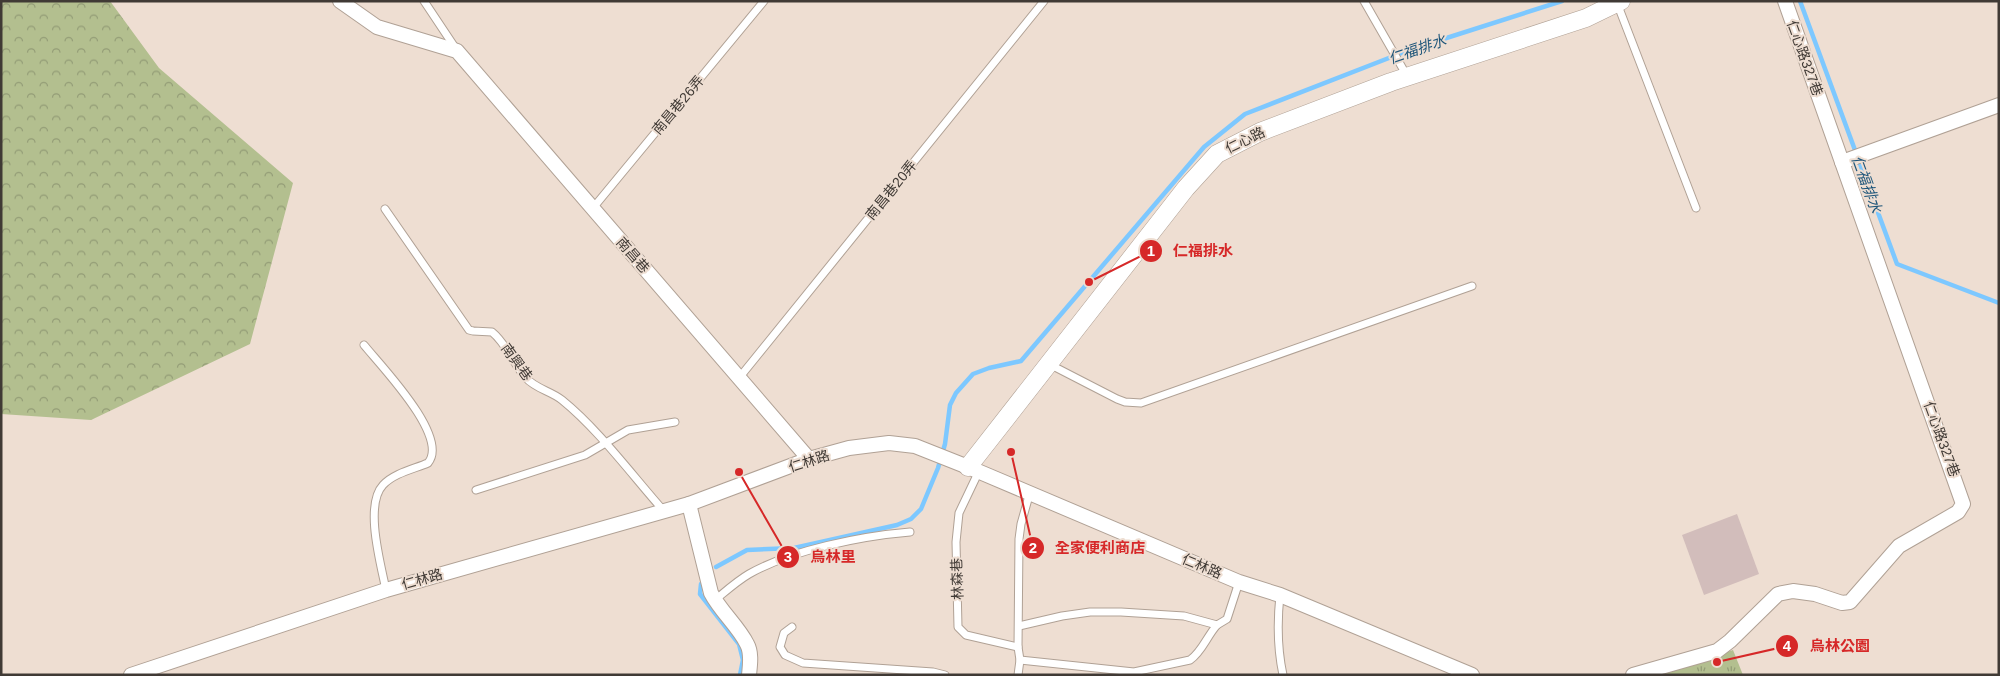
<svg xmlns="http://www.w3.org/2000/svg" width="2000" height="676" viewBox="0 0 2000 676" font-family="Arial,'Noto Sans TC',sans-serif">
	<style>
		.grass { fill: url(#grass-tufts) }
		.forest { fill: url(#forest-crowns) }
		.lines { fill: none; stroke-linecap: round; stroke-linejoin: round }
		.stream { stroke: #7dc8ff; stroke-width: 4.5 }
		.building { fill: #d2bdbb }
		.service-casing { stroke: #b0a195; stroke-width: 9 }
		.minor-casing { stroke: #b0a195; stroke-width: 16 }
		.tertiary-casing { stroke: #b0a195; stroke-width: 19 }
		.service { stroke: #fff; stroke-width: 7 }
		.minor { stroke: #fff; stroke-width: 14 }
		.tertiary { stroke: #fff; stroke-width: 18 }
		.labels { text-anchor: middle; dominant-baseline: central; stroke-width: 4; stroke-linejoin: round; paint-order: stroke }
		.street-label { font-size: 14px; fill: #403a35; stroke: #eeded2 }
		.water-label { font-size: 15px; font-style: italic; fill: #1f567a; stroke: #eeded2 }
		.leader { fill: none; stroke: #d62828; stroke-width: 2 }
		.callout-dot { fill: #d62828; stroke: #eeded2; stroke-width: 2 }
		.mark-label { font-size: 15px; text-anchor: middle; font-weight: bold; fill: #fff }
		.callout-label { font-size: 15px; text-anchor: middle; font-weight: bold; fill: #d62828; stroke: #eeded2; stroke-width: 4; stroke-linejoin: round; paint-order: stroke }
	</style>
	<defs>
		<pattern id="grass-tufts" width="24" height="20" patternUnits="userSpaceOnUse" patternTransform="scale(1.25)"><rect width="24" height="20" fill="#b3bf8f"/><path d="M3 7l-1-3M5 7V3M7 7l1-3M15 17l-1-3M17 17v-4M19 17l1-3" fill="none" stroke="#939c76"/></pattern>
		<pattern id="forest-crowns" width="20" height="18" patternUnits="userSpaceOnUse" patternTransform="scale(1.25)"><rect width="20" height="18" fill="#b3bf8f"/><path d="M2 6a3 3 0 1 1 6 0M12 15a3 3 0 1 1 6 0" fill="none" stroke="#939c76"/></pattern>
	</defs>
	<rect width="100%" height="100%" fill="#eeded2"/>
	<polygon class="grass" points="1733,650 1743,675 1658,675"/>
	<polygon class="forest" points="1,1 110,1 159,68 293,183 250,344 91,420 1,414"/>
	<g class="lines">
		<g class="stream">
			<polyline points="1800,1 1897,264 1999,303"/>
			<polyline points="716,567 747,550 794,548 897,525 911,519 921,509 938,468 945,444 950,405 956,393 973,374 989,368 1021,361 1204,147 1245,114 1412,49 1562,1"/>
			<polyline points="701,584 700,594 739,644 743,660 740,675"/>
		</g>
	</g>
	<polygon class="building" points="1737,514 1759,574 1704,595 1682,535"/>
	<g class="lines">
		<defs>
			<g id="service">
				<polyline points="424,1 456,49"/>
				<polyline points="1364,1 1407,76"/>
				<polyline points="1617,3 1696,208"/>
				<polyline points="593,208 764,1"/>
				<path d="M385,209L469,330L473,331L492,332C507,344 513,364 526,378C536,389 551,391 562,400C598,429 632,475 663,510"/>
				<path d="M364,345C381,366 450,437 428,463C414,469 394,473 383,485C364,505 381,565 386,590"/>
				<polyline points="1049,364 1117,399 1125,402 1141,403 1472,286"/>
				<polyline points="739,378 1044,1"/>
				<polyline points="979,471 959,513 956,542 958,627 966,635 1018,647"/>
				<polyline points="476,490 585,455 628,430 675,422"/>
				<path d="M1280,595C1277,623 1277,647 1283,675"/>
				<path d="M715,600C726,591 737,581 749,574C791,550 862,536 910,532"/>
				<polyline points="1019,626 1062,616 1090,612 1121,612 1184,616 1217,625 1227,619 1239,582"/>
				<polyline points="792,627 784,633 780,647 785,655 803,663 933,672 945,675"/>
				<path d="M1020,660L1134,672L1190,660C1202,652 1207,636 1217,625"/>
				<polyline points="1018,675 1020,660 1018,647 1019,539 1021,524 1030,492"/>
			</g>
			<g id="minor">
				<polyline points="340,1 377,27 457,51 809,459"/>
				<polyline points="1842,162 1999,105"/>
				<path d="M689,504L711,593C721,612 738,626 747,644C752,653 750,665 749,675"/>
				<polyline points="131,675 386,590 689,504 809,459 849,448 889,443 915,446 968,467 1239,582 1280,595 1472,675"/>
				<polyline points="1633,675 1717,651 1730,641 1778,594 1793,591 1815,594 1842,603 1850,602 1899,546 1958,512 1963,504 1785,1"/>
			</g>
			<polyline id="tertiary" points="968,467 1186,188 1217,154 1260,132 1391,82 1586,18 1621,1"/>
		</defs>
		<use href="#service" class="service-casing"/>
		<use href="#minor" class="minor-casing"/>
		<use href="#tertiary" class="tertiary-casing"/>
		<use href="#service" class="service"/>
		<use href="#minor" class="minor"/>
		<use href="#tertiary" class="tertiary"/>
	</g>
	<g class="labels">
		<g class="street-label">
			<text transform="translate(1805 58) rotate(70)">仁心路327巷</text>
			<text transform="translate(678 105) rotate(-50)">南昌巷26弄</text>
			<text transform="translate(1245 140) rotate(-26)">仁心路</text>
			<text transform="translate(891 190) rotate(-51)">南昌巷20弄</text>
			<text transform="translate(633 255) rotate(49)">南昌巷</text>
			<text transform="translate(517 362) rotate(54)">南興巷</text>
			<text transform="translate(1942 439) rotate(70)">仁心路327巷</text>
			<text transform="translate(809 461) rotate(-18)">仁林路</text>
			<text transform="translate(1202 566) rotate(23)">仁林路</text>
			<text transform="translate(422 579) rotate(-16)">仁林路</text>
			<text transform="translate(957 579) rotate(-92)">林森巷</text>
		</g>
		<g class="water-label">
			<text transform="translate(1417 49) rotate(-19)">仁福排水</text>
			<text transform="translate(1867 184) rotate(70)">仁福排水</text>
		</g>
	</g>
	<path class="leader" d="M1089 282L1151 251M1011 452L1033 548M739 472L788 557M1717 662L1787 646"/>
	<g class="callout-dot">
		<circle cx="1089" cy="282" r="5"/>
		<circle cx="1011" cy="452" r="5"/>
		<circle cx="739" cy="472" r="5"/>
		<circle cx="1717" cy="662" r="5"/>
		<circle cx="1151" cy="251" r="12"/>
		<circle cx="1033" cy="548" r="12"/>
		<circle cx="788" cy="557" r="12"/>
		<circle cx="1787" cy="646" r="12"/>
	</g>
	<g class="mark-label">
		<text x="1151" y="256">1</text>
		<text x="1033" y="553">2</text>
		<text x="788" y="562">3</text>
		<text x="1787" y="651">4</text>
	</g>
	<g class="callout-label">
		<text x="1203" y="256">仁福排水</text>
		<text x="1100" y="553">全家便利商店</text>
		<text x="833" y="562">烏林里</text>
		<text x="1840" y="651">烏林公園</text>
	</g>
	<rect width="2000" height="676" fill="none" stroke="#403a35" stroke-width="5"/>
</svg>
